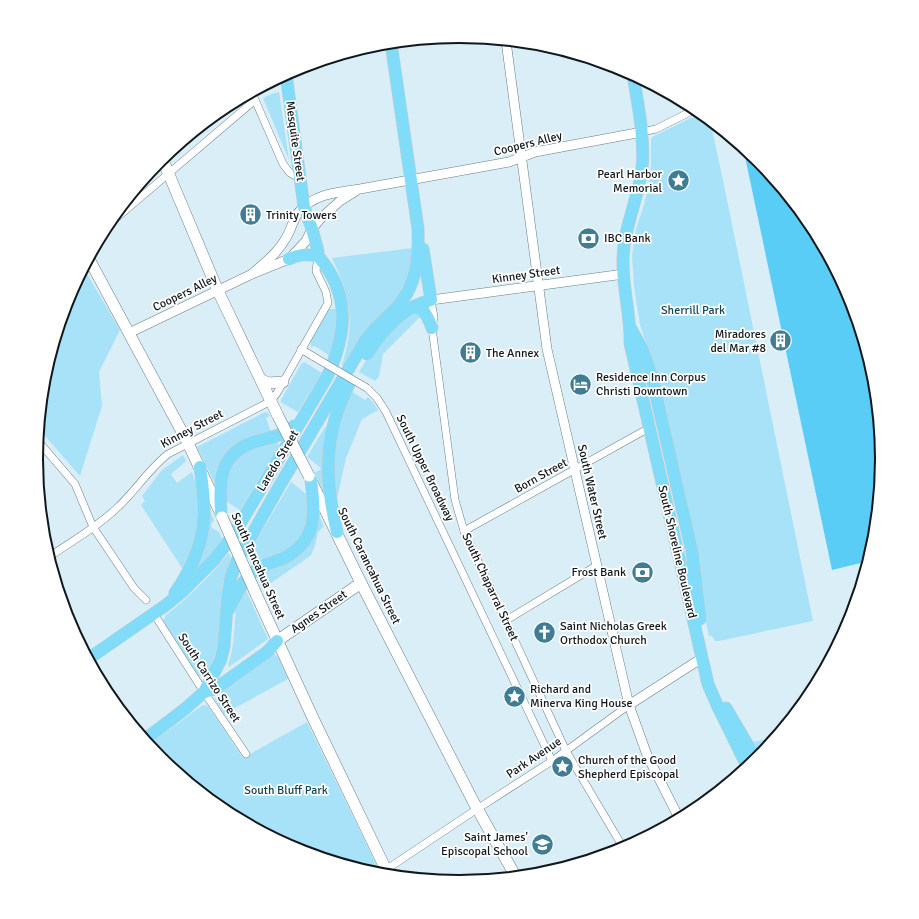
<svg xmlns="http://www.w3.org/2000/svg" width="919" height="919" viewBox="0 0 919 919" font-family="Signika,sans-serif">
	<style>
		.green { fill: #a8e2f9 }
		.water { fill: #59cdf6 }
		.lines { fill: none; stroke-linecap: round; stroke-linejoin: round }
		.minor-casing { stroke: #6b7d85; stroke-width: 8 }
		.tertiary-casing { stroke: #6b7d85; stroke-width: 10 }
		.secondary-casing { stroke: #6b7d85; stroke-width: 12 }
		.primary-casing { stroke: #cbcccd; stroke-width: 13 }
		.minor { stroke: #fff; stroke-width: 7 }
		.tertiary { stroke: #fff; stroke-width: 9 }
		.secondary { stroke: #fff; stroke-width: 11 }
		.primary { stroke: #80dcf8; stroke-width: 12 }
		.minor-bridge-casing { stroke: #6b7d85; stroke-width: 8; stroke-linecap: butt }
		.secondary-bridge-casing { stroke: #6b7d85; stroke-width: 12; stroke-linecap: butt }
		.minor-bridge { stroke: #fff; stroke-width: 7 }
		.secondary-bridge { stroke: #fff; stroke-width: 11 }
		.labels { text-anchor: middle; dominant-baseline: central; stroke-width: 3.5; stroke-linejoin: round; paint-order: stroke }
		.street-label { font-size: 12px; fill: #11181b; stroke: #fff }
		.poi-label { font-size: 12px; fill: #11181b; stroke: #fff; text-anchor: start }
		.park-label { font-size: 12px; fill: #134556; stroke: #fff }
		.rim { fill: none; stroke: #11181b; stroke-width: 2 }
	</style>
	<rect width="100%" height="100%" fill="#d9eef6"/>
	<g class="green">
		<polygon points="279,92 289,160 263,98 271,94"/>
		<polygon points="705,116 710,120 724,185 813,621 719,641 715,641 712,636 709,636 705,618 652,360 640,325 634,287 632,255 636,229 644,205 650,177 651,164 651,140 652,137 691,118"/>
		<path d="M413,248L414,262L402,294L345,367L342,365C355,323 351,297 332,258Z"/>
		<polygon points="84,269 120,330 99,372 102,406 80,476 39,429 44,377 68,297"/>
		<path d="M329,309H336C337,326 334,340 330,356L315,346L311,347V340Z"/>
		<polygon points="411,311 425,316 419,318 383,354 379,377 375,381 359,372 373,349"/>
		<polygon points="304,362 322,373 298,412 282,403 281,403 281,400 301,364"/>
		<polygon points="349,390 365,400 368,397 373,402 378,410 362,419 346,458 337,499 331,454"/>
		<polygon points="265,412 268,413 270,416 266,418 272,435 252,439 217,484 215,484 197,447"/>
		<polygon points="325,427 329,428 326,491 324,492 314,473 320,470 321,468 307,457"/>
		<polygon points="276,439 279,446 240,510 227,502 224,503 222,486 236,456"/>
		<path d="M183,455L186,461L171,474L177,483L192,472C198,489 202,511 199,530C196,543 189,558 184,571L141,505L145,501L142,496L162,470Z"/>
		<polygon points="291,482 306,494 308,494 307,530 293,549 253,568 247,556"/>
		<polygon points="209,508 214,520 211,525 212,528 219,532 222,538 212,553 195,572"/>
		<polygon points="318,514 324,526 318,532 315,546 311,555 303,561 262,589 255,573 281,562"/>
		<path d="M229,553L231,558C228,568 224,577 222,588C221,598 222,608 222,618C221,640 215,659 205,677L198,676L163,620L165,618V616C189,597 210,576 229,553Z"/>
		<polygon points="244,586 268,639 229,667 228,665 232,651 234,635 236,604"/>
		<polygon points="273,653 278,657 288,679 224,714 215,699 217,693"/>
		<polygon points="203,705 208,706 243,758 307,722 378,868 371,873 297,851 224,812 160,759 148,745"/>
		<polygon points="777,737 761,757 753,742"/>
	</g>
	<polygon class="water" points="743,147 759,160 812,224 851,298 875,377 883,460 875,542 869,561 832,570"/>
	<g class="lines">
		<defs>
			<g id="minor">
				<polyline points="252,93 283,164 290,173 301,179"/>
				<polyline points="642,132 656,129 690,112 698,110"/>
				<polyline points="107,226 255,100"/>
				<polyline points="431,300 434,317 432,328 455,500 464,531 566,751 624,849"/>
				<polyline points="301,349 314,357"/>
				<polyline points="367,388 377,398 386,412 552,761"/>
				<polyline points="38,441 75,484 93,527 134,588 146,600"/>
				<polyline points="464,531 649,428"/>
				<path d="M49,557C72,541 99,526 119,506C136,490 149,469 168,454L271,401L277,393L328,303L326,292L316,271L318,256"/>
				<polyline points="154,614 204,692 246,754"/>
				<polyline points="505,621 596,566"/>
				<polyline points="378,875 477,809 552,761 629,705"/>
			</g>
			<g id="tertiary">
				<polyline points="506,41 547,349 629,705 647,755 680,820"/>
				<path d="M252,274C264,263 278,253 286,238C291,230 293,220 298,213C312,194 338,192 360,189L509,162L535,152L642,132"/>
				<polyline points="431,300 624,274"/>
				<polyline points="129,333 252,274 289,259 306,241 312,229 321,218 340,201 356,191"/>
				<polyline points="629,705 702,658"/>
			</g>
			<g id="secondary">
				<polyline points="162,158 218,291 278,416"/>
				<polyline points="89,259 188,443 221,514"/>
				<polyline points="261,380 269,383 283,382"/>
				<polyline points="312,483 361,583 473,801 501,851"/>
				<polyline points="256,594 312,716 389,876"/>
				<polyline points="277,641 361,583"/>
				<polyline points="503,854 516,877"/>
			</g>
			<g id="primary">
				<path d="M633,75C638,105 645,138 642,169C638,199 624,227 623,258C622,287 631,315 630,343L708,684L718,707L748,768"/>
				<path d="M289,259C301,254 305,254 318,256"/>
				<path d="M413,307C425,307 428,318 432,328"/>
				<polyline points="631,329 642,349 651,374 692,552 700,619"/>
				<path d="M367,354C382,331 403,306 431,300L423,249"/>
				<path d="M221,512C219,481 219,454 254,442C269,438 282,436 294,426"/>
				<path d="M337,532C328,494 324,457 335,419C339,406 344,394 350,382"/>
				<path d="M175,593C191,570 203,545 204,516C205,500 202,483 200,467"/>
				<path d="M229,609C236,595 243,578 257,569C266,563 277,562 286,557C318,539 315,512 311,481"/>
				<path d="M88,659L166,605L183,591L214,560L234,534L327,377C347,334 351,294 318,256V251L312,229L304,207L286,74"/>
				<polyline points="204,692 215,689 267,652 277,641"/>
				<polyline points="726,708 757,761"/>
				<path d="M144,740L185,709L204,692L215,671L221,659L224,646L228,594L231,577L237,561L280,485L365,341C374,328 386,319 397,307C417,286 419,257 418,229L391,43"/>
			</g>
		</defs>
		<use href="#minor" class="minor-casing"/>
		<use href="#tertiary" class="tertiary-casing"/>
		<use href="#secondary" class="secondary-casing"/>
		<use href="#primary" class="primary-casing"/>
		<use href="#minor" class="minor"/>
		<use href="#tertiary" class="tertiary"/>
		<use href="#secondary" class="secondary"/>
		<use href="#primary" class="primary"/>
		<defs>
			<polyline id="minor-bridge" points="314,357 367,388"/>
			<g id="secondary-bridge">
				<polyline points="278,416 309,476"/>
				<polyline points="222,517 256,594"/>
			</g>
		</defs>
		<use href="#minor-bridge" class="minor-bridge-casing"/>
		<use href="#secondary-bridge" class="secondary-bridge-casing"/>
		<use href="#minor-bridge" class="minor-bridge"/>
		<use href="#secondary-bridge" class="secondary-bridge"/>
	</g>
	<defs>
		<symbol id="sight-disc" viewBox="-11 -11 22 22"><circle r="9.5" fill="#407d94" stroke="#fff"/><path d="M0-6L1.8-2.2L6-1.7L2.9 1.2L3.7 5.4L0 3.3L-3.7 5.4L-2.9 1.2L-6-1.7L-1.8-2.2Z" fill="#fff"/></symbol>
		<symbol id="building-disc" viewBox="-11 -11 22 22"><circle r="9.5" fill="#407d94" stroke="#fff"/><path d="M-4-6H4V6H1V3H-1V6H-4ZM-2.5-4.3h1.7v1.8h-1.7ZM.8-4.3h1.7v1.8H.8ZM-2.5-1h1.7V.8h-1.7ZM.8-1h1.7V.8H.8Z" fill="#fff"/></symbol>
		<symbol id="bank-disc" viewBox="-11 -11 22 22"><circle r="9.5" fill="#407d94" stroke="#fff"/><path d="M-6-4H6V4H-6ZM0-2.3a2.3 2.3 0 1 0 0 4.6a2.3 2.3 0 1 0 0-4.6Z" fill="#fff"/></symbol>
		<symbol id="hotel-disc" viewBox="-11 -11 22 22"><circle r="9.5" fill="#407d94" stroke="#fff"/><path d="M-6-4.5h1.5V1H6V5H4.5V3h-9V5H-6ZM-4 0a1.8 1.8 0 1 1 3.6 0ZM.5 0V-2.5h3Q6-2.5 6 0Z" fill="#fff"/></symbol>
		<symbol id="church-disc" viewBox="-11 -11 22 22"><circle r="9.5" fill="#407d94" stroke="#fff"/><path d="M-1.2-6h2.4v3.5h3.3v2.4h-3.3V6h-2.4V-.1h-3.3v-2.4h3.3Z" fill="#fff"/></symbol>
		<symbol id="school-disc" viewBox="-11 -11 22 22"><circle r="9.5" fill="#407d94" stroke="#fff"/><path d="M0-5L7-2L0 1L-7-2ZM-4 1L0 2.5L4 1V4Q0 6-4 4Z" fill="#fff"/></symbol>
	</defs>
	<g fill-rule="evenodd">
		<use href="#sight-disc" x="666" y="168" width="25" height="25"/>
		<use href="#building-disc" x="238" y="202" width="25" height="25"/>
		<use href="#bank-disc" x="576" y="226" width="25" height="25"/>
		<use href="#building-disc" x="768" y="328" width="25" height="25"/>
		<use href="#building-disc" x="458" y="340" width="25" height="25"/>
		<use href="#hotel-disc" x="568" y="372" width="25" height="25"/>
		<use href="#bank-disc" x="630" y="560" width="25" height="25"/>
		<use href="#church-disc" x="532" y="620" width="25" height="25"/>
		<use href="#sight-disc" x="502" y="684" width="25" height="25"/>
		<use href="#sight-disc" x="550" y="754" width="25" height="25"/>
		<use href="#school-disc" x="530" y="832" width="25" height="25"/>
	</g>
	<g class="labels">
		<g class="street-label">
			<text transform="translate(295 141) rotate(82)">Mesquite Street</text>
			<text transform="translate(528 144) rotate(-14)">Coopers Alley</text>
			<text transform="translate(526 275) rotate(-8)">Kinney Street</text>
			<text transform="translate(185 293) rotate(-26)">Coopers Alley</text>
			<text transform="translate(192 429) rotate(-28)">Kinney Street</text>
			<text transform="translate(278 461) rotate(-59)">Laredo Street</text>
			<text transform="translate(425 468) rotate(64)">South Upper Broadway</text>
			<text transform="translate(541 476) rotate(-29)">Born Street</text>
			<text transform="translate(592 492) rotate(77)">South Water Street</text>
			<text transform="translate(677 552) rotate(77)">South Shoreline Boulevard</text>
			<text transform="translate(258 566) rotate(66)">South Tancahua Street</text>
			<text transform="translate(369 566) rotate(64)">South Carancahua Street</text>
			<text transform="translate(490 587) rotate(65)">South Chaparral Street</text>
			<text transform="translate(319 612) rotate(-35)">Agnes Street</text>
			<text transform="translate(209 678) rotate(57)">South Carrizo Street</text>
			<text transform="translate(534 758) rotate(-34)">Park Avenue</text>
		</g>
		<g class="poi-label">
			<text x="662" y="174" text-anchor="end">Pearl Harbor<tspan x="662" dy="14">Memorial</tspan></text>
			<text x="266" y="215">Trinity Towers</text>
			<text x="604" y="238">IBC Bank</text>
			<text x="766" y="334" text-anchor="end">Miradores<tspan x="766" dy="14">del Mar #8</tspan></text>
			<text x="486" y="353">The Annex</text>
			<text x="596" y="377">Residence Inn Corpus<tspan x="596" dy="14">Christi Downtown</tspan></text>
			<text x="626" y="572" text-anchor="end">Frost Bank</text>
			<text x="560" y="626">Saint Nicholas Greek<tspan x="560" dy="14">Orthodox Church</tspan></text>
			<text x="530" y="689">Richard and<tspan x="530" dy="14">Minerva King House</tspan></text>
			<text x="578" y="760">Church of the Good<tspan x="578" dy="14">Shepherd Episcopal</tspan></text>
			<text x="528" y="837" text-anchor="end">Saint James'<tspan x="528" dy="14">Episcopal School</tspan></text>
		</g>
		<g class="park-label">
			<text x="693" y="310">Sherrill Park</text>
			<text x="286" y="790">South Bluff Park</text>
		</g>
	</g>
	<path d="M0 0H919V919H0ZM43 459a416 416 0 1 1 832 0a416 416 0 1 1-832 0Z" fill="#fff" fill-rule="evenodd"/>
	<path class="rim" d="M43 459a416 416 0 1 1 832 0a416 416 0 1 1-832 0Z"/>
</svg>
